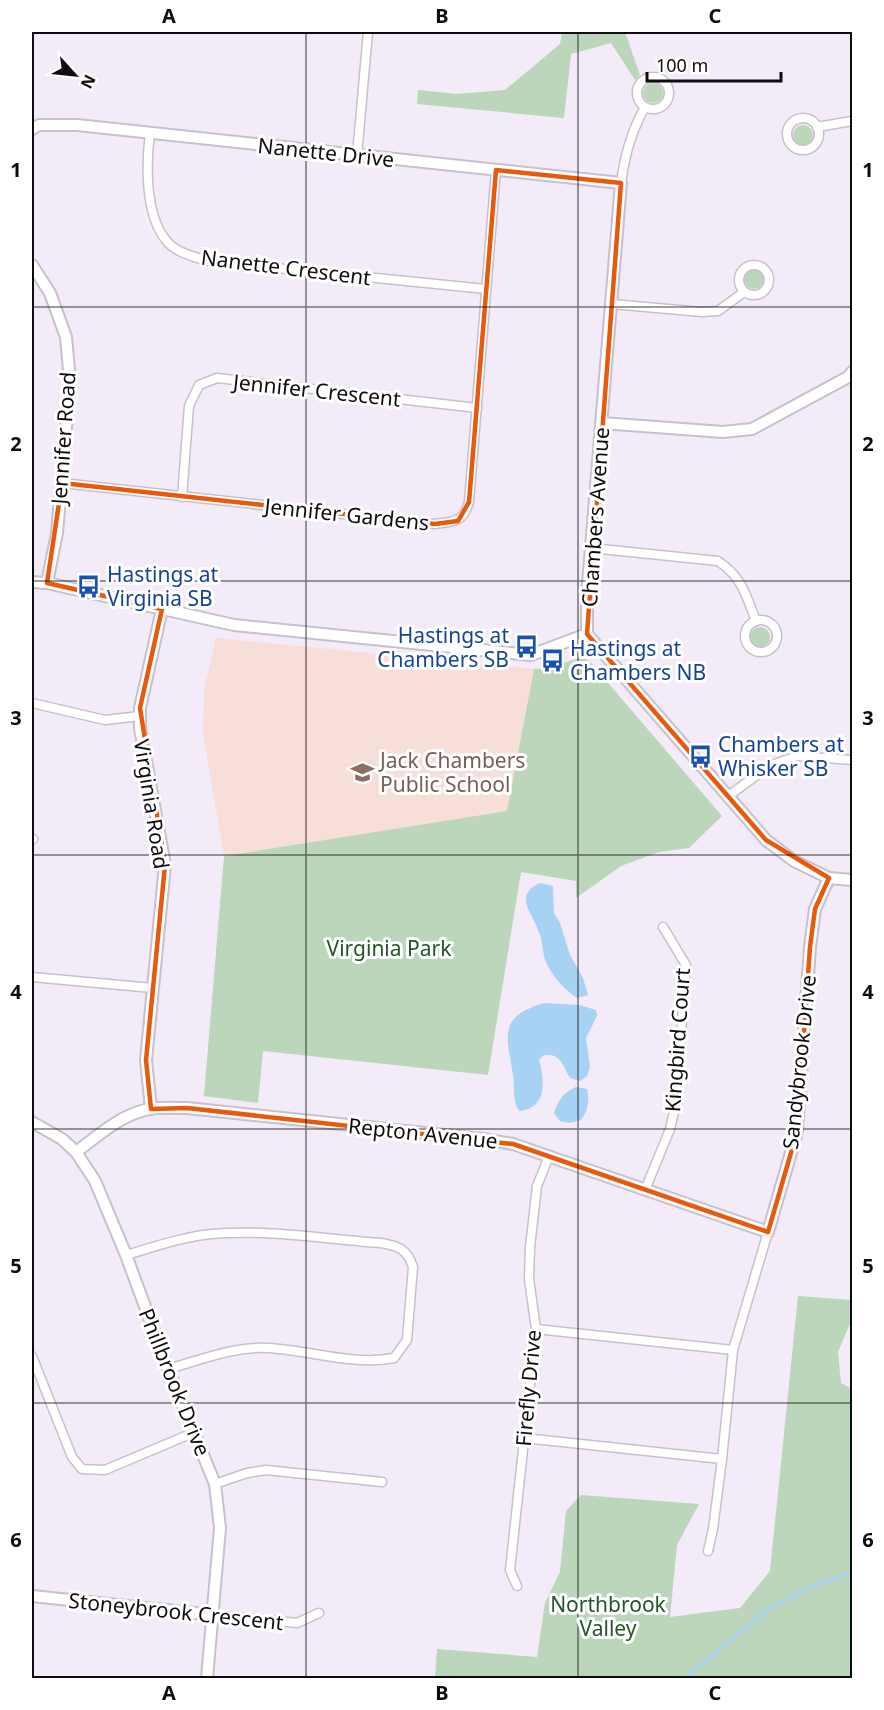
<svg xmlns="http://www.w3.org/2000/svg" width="884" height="1710" viewBox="0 0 884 1710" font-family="'Noto Sans',sans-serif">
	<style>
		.education { fill: #f8ded8 }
		.green { fill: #bbd6ba }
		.water { fill: #a8d2f3 }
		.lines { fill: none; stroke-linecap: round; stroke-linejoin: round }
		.stream { stroke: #a8d2f3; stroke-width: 3 }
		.minor-casing { stroke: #c8c0cd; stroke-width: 11 }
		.tertiary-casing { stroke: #c8c0cd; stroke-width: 14 }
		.minor { stroke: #fff; stroke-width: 8 }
		.tertiary { stroke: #fff; stroke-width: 10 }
		.marked { fill: none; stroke: #e8590c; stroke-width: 4.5; stroke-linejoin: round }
		.grid { fill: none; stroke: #0f0c10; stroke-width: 1.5; stroke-opacity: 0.55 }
		.labels { text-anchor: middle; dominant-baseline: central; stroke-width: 6; stroke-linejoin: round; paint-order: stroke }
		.street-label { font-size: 21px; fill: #0f0c10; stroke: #fff }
		.transit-label { font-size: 21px; fill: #164399; stroke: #fff; text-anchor: start }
		.education-label { font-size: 21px; fill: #785e54; stroke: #fff; text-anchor: start }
		.park-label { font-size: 21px; fill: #235525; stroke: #fff }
		.neatline { fill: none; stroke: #0f0c10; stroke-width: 2 }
		.grid-label { font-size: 20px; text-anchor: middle; font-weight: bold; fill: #0f0c10 }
	</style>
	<rect width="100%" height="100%" fill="#f3ebf8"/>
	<polygon class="education" points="216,638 534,669 508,811 224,856 203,733 204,690"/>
	<g class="green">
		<polygon points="562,32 625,32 640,75 635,80 611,43 571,54 564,118 417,104 418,90 457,94 505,90 560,44"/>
		<circle cx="653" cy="93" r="10"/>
		<circle cx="803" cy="135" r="10"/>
		<circle cx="754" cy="279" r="10"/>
		<circle cx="760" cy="637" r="10"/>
		<polygon points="583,657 591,663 722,816 689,848 659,852 621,866 576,898 576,881 521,872 488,1075 263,1051 258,1103 204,1096 224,856 507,811 534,669 546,668"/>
		<polygon points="798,1296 852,1300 852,1319 838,1352 841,1383 852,1389 852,1678 435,1678 437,1649 537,1657 545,1603 560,1572 566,1511 581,1495 699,1504 677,1545 670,1617 740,1608 770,1571"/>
	</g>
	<g class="water">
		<path d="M540,883L553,886L554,913L560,923L570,955L583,978L588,995L577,998C564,989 553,977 546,962C542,952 543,940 538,930C532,912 513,895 540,883Z"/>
		<path d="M544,1003L579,1005L596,1010L597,1016L586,1038L590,1067L587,1076L580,1081L570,1078C563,1066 561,1053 544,1055L539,1060C545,1081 547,1109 519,1111C512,1100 515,1088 513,1075C507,1036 497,1017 544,1003Z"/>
		<path d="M576,1087L587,1089C590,1101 588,1110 581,1120L570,1123L560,1121L554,1113C558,1100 563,1093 576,1087Z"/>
	</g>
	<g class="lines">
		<polyline class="stream" points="685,1678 767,1610 815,1585 852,1573"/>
		<defs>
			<g id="minor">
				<circle cx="653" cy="93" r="16"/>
				<circle cx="803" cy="134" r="16"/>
				<polyline points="817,127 852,121"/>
				<path d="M150,133C146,164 145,213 165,239C174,252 192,256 207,261L486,289"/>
				<polyline points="357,155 368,32"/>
				<path d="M621,183C625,155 631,132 645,107"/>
				<circle cx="754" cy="280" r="15"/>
				<polyline points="612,304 702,312 718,311 744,292"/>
				<path d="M62,483L435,524C455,521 463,523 469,502L496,170"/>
				<polyline points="182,497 189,406 199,385 217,378 477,408"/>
				<path d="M591,548L718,561C742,577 746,595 756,621"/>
				<circle cx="761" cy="636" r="16"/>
				<polyline points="32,703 105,720 140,716"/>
				<polyline points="727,797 769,766 797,756 852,760"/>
				<polyline points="32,839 33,839"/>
				<polyline points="32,977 153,988"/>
				<polyline points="645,1190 670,1129 676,1103 686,965 663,927"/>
				<path d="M126,1255C154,1247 182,1237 211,1234C267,1229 325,1239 381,1243C399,1246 407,1249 413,1267L407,1340L394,1358C352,1366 310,1350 268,1348C235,1346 200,1360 168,1369"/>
				<polyline points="536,1329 733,1350"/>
				<polyline points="32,1356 72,1457 82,1469 105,1470 195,1432"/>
				<polyline points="524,1438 722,1459"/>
				<polyline points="215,1484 247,1473 266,1470 382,1482"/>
				<polyline points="708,1551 713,1529 722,1459 733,1350 768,1232"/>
				<polyline points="517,1586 510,1570 536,1329 529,1279 530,1247 537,1186 549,1156"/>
				<polyline points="213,1615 297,1623 319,1613"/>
			</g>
			<g id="tertiary">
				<polyline points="32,129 39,125 77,125 621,183 587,596 587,634 766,840 794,861 829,878 852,880"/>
				<polyline points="32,265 50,293 66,337 70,381 57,533 47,583"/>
				<polyline points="602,423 723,432 752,429 848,377 852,372"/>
				<polyline points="32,582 47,583 234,625 531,655 587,634"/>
				<polyline points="151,1109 146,1060 165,865 140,728 140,708 162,609"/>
				<polyline points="32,1122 62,1139 76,1152 95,1181 126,1255 168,1369 215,1484 220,1528 207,1678"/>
				<path d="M76,1152C99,1135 120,1115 149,1109C161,1107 175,1108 187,1108L483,1139L513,1144L768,1232L797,1132L810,947L815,909L829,878"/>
				<polyline points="32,1596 213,1615"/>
			</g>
		</defs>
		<use href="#minor" class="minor-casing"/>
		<use href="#tertiary" class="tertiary-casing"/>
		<use href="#minor" class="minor"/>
		<use href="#tertiary" class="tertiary"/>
	</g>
	<path class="marked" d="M496,170L621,183L587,634L766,840L829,878L815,909L810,947L797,1132L768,1232L513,1144L187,1108L151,1109L146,1060L165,865L140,708L162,609L47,583L62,483L435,524L458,521L469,502Z"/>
	<path class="grid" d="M306,32V1678M578,32V1678M32,307H852M32,581H852M32,855H852M32,1129H852M32,1403H852"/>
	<defs>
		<symbol id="bus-bare" viewBox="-9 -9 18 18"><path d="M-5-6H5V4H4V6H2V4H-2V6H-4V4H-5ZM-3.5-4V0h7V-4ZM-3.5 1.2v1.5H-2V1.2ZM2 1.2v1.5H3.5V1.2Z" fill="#1a4fb4" stroke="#fff" stroke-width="2.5" paint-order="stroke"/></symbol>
		<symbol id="school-bare" viewBox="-9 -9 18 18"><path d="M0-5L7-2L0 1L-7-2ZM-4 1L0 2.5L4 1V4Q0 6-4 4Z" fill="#8d6e63" stroke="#fff" stroke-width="2.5" paint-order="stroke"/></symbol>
	</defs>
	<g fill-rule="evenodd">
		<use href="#bus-bare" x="72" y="570" width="33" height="33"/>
		<use href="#bus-bare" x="510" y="630" width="33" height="33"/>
		<use href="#bus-bare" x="536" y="644" width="33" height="33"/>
		<use href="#bus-bare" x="684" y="740" width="33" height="33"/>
		<use href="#school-bare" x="346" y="756" width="33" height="33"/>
	</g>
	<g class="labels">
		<g class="street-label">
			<text transform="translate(326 152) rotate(6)">Nanette Drive</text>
			<text transform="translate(286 267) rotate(7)">Nanette Crescent</text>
			<text transform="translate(317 390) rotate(6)">Jennifer Crescent</text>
			<text transform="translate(63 438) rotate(-86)">Jennifer Road</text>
			<text transform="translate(347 514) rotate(6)">Jennifer Gardens</text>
			<text transform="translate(595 517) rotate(-86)">Chambers Avenue</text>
			<text transform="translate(152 804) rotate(81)">Virginia Road</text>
			<text transform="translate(677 1040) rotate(-86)">Kingbird Court</text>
			<text transform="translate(799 1062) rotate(-84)">Sandybrook Drive</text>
			<text transform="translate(423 1133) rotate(6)">Repton Avenue</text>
			<text transform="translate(175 1382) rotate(68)">Phillbrook Drive</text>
			<text transform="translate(528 1388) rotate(-85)">Firefly Drive</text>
			<text transform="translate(176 1611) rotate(6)">Stoneybrook Crescent</text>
		</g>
		<g class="transit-label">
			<text x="107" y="574">Hastings at<tspan x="107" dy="24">Virginia SB</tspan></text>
			<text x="509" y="635" text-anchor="end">Hastings at<tspan x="509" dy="24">Chambers SB</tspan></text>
			<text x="570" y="648">Hastings at<tspan x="570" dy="24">Chambers NB</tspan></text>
			<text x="718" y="744">Chambers at<tspan x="718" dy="24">Whisker SB</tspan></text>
		</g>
		<g class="education-label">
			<text x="380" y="760">Jack Chambers<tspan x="380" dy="24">Public School</tspan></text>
		</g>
		<g class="park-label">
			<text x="389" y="948">Virginia Park</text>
			<text x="608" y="1604">Northbrook<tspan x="608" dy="24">Valley</tspan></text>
		</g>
	</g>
	<rect width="884" height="1710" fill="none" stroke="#ffffff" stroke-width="66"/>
	<g transform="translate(75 75) rotate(117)" stroke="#ffffff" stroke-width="4.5" paint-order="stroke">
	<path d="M0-4.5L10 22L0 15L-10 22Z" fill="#0f0c10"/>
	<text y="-9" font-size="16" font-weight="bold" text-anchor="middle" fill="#0f0c10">N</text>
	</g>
	<path d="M647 72v9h134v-9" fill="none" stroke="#0f0c10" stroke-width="3"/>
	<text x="656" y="72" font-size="18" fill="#0f0c10" stroke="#ffffff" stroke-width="4.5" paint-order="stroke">100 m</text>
	<rect x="33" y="33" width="818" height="1644" class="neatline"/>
	<g class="grid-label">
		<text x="169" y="23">A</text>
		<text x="442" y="23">B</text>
		<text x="715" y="23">C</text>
		<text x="16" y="177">1</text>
		<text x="868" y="177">1</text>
		<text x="16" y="451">2</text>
		<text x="868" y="451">2</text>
		<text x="16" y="725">3</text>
		<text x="868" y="725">3</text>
		<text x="16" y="999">4</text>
		<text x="868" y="999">4</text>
		<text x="16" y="1273">5</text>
		<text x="868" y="1273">5</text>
		<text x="16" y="1547">6</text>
		<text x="868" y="1547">6</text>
		<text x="169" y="1700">A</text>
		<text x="442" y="1700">B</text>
		<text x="715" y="1700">C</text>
	</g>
</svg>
